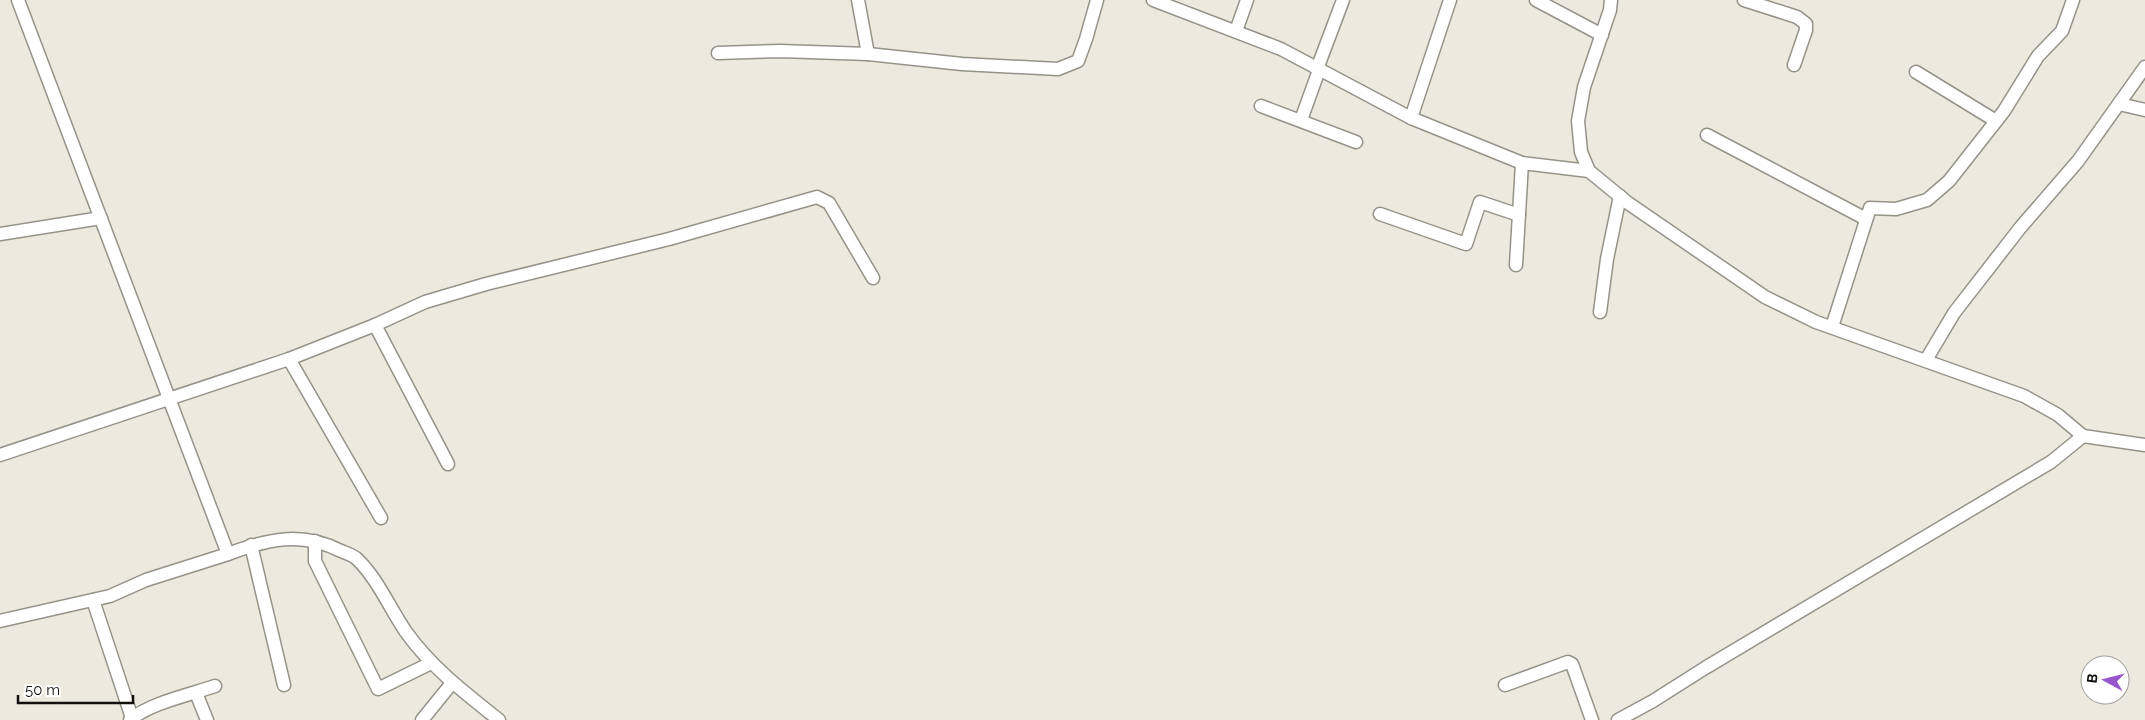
<svg xmlns="http://www.w3.org/2000/svg" width="2145" height="720" viewBox="0 0 2145 720" font-family="Raleway,sans-serif">
	<style>
		.lines { fill: none; stroke-linecap: round; stroke-linejoin: round }
		.street-casing { stroke: #959389; stroke-width: 15 }
		.street { stroke: #fff; stroke-width: 12 }
	</style>
	<rect width="100%" height="100%" fill="#ece9de"/>
	<g class="lines">
		<defs>
			<g id="street">
				<path d="M18,0L228,554C268,539 301,531 341,551C346,553 353,555 357,559C378,579 390,609 406,632C431,667 465,693 499,720"/>
				<polyline points="858,0 868,54"/>
				<polyline points="1153,0 1281,49 1411,118 1522,163 1589,171"/>
				<polyline points="1536,0 1602,35"/>
				<polyline points="1611,0 1610,10 1584,87 1578,121 1581,152 1589,171 1628,203 1765,297 1816,322 2024,396 2058,415 2083,436 2145,445"/>
				<polyline points="1744,0 1797,17 1806,24 1806,30 1794,65"/>
				<polyline points="1236,31 1247,0"/>
				<polyline points="718,53 780,51 868,54 962,64 1058,69 1078,61 1086,39 1097,0"/>
				<polyline points="1317,69 1343,0"/>
				<polyline points="1916,72 1996,121"/>
				<polyline points="2119,104 2145,110"/>
				<polyline points="1261,106 1356,142"/>
				<polyline points="1411,118 1450,0"/>
				<polyline points="1301,120 1319,70"/>
				<polyline points="1707,135 1866,219"/>
				<polyline points="1380,214 1466,244 1480,202 1519,215"/>
				<polyline points="0,234 101,218"/>
				<polyline points="1516,265 1522,163"/>
				<polyline points="1600,312 1607,259 1620,196"/>
				<polyline points="375,325 448,464"/>
				<polyline points="1832,327 1870,208 1896,209 1927,200 1949,181 2004,111 2038,56 2062,31 2073,0"/>
				<polyline points="289,359 381,518"/>
				<polyline points="1926,360 1954,313 2020,228 2078,161 2145,67"/>
				<polyline points="0,455 289,359 375,325 425,302 486,284 669,239 817,197 829,203 873,278"/>
				<polyline points="315,541 315,561 378,689 431,663"/>
				<polyline points="251,545 284,685"/>
				<polyline points="93,600 132,718"/>
				<polyline points="0,621 110,596 146,580 228,554"/>
				<polyline points="1505,685 1568,662 1572,664 1592,720"/>
				<polyline points="196,693 207,720"/>
				<path d="M130,720C150,703 189,695 215,686"/>
				<polyline points="422,720 452,683"/>
				<polyline points="1618,720 1653,701 1705,668 2051,462 2083,436"/>
			</g>
		</defs>
		<use href="#street" class="street-casing"/>
		<use href="#street" class="street"/>
	</g>
	<g transform="translate(2105 680) rotate(277)"><circle r="24" fill="#ffffff" stroke="#a09f9e"/>
	<path d="M0-4L9 19L0 12L-9 19Z" fill="#9756cc"/>
	<text y="-8" font-size="14" font-weight="bold" text-anchor="middle" fill="#11100d">B</text>
	</g>
	<path d="M18 695v8h115v-8" fill="none" stroke="#11100d" stroke-width="2.5"/>
	<text x="25" y="695" font-size="15" fill="#11100d" stroke="#ffffff" stroke-width="4" paint-order="stroke">50 m</text>
</svg>
